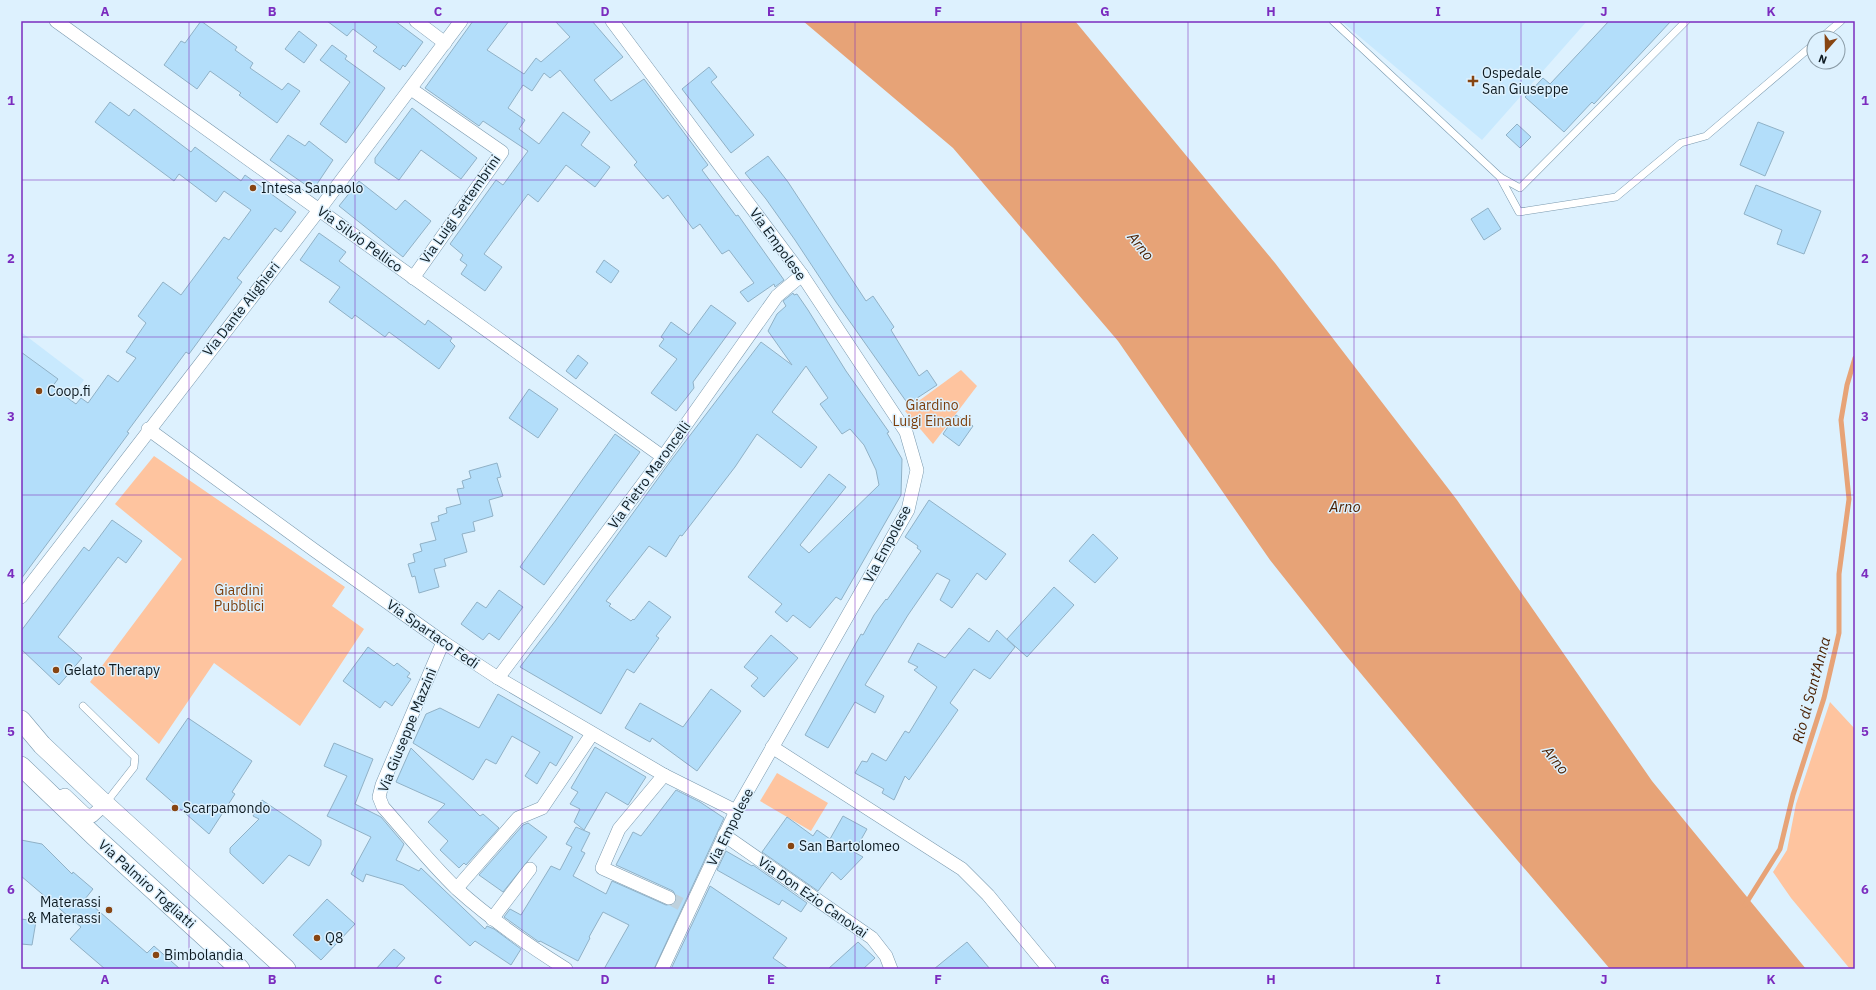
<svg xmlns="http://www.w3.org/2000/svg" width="1876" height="990" viewBox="0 0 1876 990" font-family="'IBM Plex Sans',sans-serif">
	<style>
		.built { fill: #c8e9fe }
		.green { fill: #fec49f }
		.water { fill: #e7a377 }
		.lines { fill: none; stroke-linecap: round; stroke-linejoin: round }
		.stream { stroke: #e7a377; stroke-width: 5 }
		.building { fill: #b3defa; stroke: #90b1c6 }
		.street-tunnel { stroke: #bed1dd; stroke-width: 13; stroke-dasharray: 13 6; stroke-linecap: butt }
		.lane-casing { stroke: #7a99ae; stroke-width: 8 }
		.street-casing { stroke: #7a99ae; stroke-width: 14 }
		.secondary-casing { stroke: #7a99ae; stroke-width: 20 }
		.lane { stroke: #fff; stroke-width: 7 }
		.street { stroke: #fff; stroke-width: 13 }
		.secondary { stroke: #fff; stroke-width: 19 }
		.grid { fill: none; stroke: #7b2cbf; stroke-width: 1; stroke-opacity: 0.55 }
		.poi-dot { fill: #874512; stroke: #ddf1fe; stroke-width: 1.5 }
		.labels { text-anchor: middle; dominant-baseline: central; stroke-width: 3; stroke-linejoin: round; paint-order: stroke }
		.poi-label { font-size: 14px; fill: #0e1b22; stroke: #ddf1fe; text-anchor: start }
		.street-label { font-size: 14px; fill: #0e1b22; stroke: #ddf1fe }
		.park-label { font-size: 14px; fill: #7c3e0c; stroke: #ddf1fe }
		.water-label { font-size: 15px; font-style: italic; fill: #491f00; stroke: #ddf1fe }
		.neatline { fill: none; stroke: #7b2cbf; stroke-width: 1.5 }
		.grid-label { font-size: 13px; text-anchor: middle; font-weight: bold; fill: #7b2cbf }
	</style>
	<rect width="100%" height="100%" fill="#ddf1fe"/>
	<g class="built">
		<polygon points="1341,21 1587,21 1482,140"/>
		<polygon points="21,332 84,380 21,463"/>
	</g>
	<g class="green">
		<polygon points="961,370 977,386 933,444 905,411"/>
		<polygon points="154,456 345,587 332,606 364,629 300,726 214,663 159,744 90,682 182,559 115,504"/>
		<polygon points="1830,702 1855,729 1855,969 1850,969 1791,898 1773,872 1787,850 1796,804"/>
		<polygon points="777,773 828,803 811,831 760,801"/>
	</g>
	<polygon class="water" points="803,21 1075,21 1275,263 1457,500 1652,781 1806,969 1610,969 1466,800 1343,652 1270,560 1118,341 953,148"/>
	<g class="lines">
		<polyline class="stream" points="1745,905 1780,849 1793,795 1824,698 1839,633 1839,574 1849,499 1841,420 1847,385 1855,358"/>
	</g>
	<g class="building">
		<polygon points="201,21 237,47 235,50 253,63 250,68 282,90 288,83 300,91 277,123 239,95 241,93 210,71 197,89 164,65 181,41 185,43"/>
		<polygon points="327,21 395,21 423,42 405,67 403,65 400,70 373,51 377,47 353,29 347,36"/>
		<polygon points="473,21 509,21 487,50 524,74 536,58 541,62 570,37 555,21 592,21 623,57 594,80 611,101 644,79 708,165 702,170 736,216 738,215 784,280 775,287 774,284 748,302 740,292 754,283 729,250 722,254 700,224 693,229 668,195 663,199 634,165 637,162 560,70 550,78 544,73 532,91 523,85 508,108 525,120 519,129 539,144 563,112 590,132 581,145 610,167 595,187 566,165 538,202 528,194 484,254 502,267 485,291 461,274 467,265 460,260 463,255 450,244 496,180 503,185 528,151 483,121 479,126 425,88"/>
		<polygon points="1609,21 1671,21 1594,104 1592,102 1564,132 1525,97 1543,78 1550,84"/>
		<polygon points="299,31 317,45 304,63 285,49"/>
		<polygon points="332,45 347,56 345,59 385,88 346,143 320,124 350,82 320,60"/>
		<polygon points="709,67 717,77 711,82 754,135 731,153 682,89"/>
		<polygon points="110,102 129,116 134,109 191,152 195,147 241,181 245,175 296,212 281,232 275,228 237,278 242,282 189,354 186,352 127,432 129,433 21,579 21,352 58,379 52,387 76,404 81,398 88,403 108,375 118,382 136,358 126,352 146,323 138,316 163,282 181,295 224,237 229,240 251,210 224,191 216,202 179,174 174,181 95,122"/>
		<polygon points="412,108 477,158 461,179 421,150 399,180 375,163 375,158"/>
		<polygon points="1758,122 1784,132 1765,176 1740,165"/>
		<polygon points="1517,124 1531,137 1520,148 1506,135"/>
		<polygon points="288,135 305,146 309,141 333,160 313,190 270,160"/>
		<polygon points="768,156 788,182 866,301 873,296 894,327 891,330 919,376 927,370 937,385 908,404 836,302 795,240 766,199 745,173"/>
		<polygon points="359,181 396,210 405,200 431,221 403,257 339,206"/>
		<polygon points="1756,185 1821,211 1804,254 1777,244 1782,230 1744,214"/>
		<polygon points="1488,208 1501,229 1484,240 1471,219"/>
		<polygon points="319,233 346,252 339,261 425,325 428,320 452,338 450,341 455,346 439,369 389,332 385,337 355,315 352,319 329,302 340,287 300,260"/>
		<polygon points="604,260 619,271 611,283 596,272"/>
		<polygon points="793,293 794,295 797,294 808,310 846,371 889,432 887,433 902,459 901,495 841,600 836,597 810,628 793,615 787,622 775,612 782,604 748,577 829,474 846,487 800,545 809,553 879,485 876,470 864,445 850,429 842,434 820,404 828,398 806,366 772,412 817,447 801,468 757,434 735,467 682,536 680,535 666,557 649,546 606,601 611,604 609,606 631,621 633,619 634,620 649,601 671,617 656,636 659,638 634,673 627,669 601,714 520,667 556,620 672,459 761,342 792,365 768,331 777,314 786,306 783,301"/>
		<polygon points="711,305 736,323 693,382 694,388 676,411 651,393 677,359 659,346 664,339 661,337 671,322 689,335"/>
		<polygon points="578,355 588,363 576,379 566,371"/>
		<polygon points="529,389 558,409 538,438 509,418"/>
		<polygon points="956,415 973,426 959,446 943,434"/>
		<polygon points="615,434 640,452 544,585 520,567"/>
		<polygon points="497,463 501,477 497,478 503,496 489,500 493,516 473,522 475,531 462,534 467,552 444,559 446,566 434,569 439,587 419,593 415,576 412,577 408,564 415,562 413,554 422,551 420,544 436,540 431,523 439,521 438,516 447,513 446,508 461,504 457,489 464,488 462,481 471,478 469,471"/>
		<polygon points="929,500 1006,554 986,580 977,573 952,608 940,600 950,580 937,573 908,615 865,685 884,696 875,713 855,702 828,748 805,735 861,634 863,635 874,615 886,599 887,600 921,551 917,548 918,546 905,537"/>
		<polygon points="112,520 142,541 126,563 118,557 58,637 82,658 59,685 21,649 21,631 84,547 89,551"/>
		<polygon points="1093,534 1118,558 1095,583 1069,561"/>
		<polygon points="1054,587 1074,605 1027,657 1007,639"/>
		<polygon points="499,590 523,607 499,640 489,633 483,640 461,624 477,602 486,608"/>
		<polygon points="969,628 989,642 997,630 1015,647 990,679 974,669 950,703 958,710 909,780 905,776 894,800 882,793 884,789 855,773 862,761 867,762 872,753 886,761 905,731 909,733 937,687 914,670 918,667 908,662 918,643 945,658"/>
		<polygon points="771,635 798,658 764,697 751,686 758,678 744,667"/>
		<polygon points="368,647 394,666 397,663 410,673 407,677 411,679 392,706 385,701 380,708 343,681"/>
		<polygon points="711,689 741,711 697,771 652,738 650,742 625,728 640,703 683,727"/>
		<polygon points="498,694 573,737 556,766 550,762 537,784 525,776 540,752 512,736 496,764 486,759 473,780 413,743 426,714 440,708 479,728"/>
		<polygon points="188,718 252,761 232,792 235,794 209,834 146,779"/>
		<polygon points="334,743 373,759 355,804 381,817 404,844 396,860 419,871 421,868 485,929 487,926 494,929 521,949 511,965 475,941 470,946 403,885 366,874 363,882 351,874 371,837 327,816 347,776 324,766"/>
		<polygon points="595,747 646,777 628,805 606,792 584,830 574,822 580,809 570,804 578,792 571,788"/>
		<polygon points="411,748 480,816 483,814 499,828 466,865 464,863 459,868 440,850 448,841 428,822 445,804 396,782"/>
		<polygon points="676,790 700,802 724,818 654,969 604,969 629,925 603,912 589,937 590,938 578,961 540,941 539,942 504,917 510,909 521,915 551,866 560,870 572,847 566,844 576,827 590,833 581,851 585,853 573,876 606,894 612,881 666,905 674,904 677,898 673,891 616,865 633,832 641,836"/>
		<polygon points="262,800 321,840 321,845 309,866 289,855 263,884 230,853 230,848 259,819 253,816"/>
		<polygon points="843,816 867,829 854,852 863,857 841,880 832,872 818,891 762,852 787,817 813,836 817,830 830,839"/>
		<polygon points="528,823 547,837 503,892 479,875 523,825"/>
		<polygon points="21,840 42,844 72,874 73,872 93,889 85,899 147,953 154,946 180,969 105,969 70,939 81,927 21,876"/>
		<polygon points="726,851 752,866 753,865 807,903 801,912 782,900 779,905 717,870"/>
		<polygon points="710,886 787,938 773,958 789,969 671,969"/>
		<polygon points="327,899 355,924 321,960 293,935"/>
		<polygon points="21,919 36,921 32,945 21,944"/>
		<polygon points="858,942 875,958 863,969 828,969"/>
		<polygon points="967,942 990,969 934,969"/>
		<polygon points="394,949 405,958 395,969 376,969"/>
	</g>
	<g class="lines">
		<polyline class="street-tunnel" points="669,898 685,906"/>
		<defs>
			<g id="lane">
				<polyline points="1333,21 1500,177 1520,188 1686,21"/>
				<polyline points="1821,38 1841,21"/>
				<polyline points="1500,177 1519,212 1616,197 1681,143 1706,136 1814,44"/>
				<polyline points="83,706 135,757 134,767 105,804"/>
			</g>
			<g id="street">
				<polyline points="56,21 663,457"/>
				<polyline points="416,21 445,43"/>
				<polyline points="612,21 802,275 906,432 917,470 908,510 736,811 662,969"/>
				<polyline points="411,89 502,152 413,278"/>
				<polyline points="148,429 314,550 443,642 498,678 664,775 736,811"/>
				<polyline points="21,597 319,210 461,21"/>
				<path d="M443,642L382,785L379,797L383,807C407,834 431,864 457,889C490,919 528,945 566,969"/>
				<polyline points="498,678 663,457 777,296 802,275"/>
				<polyline points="772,747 962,869 988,895 1049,969"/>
				<polyline points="664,775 619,829 602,868 669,898"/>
				<polyline points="55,799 65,795 85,814 92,816 105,804"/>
				<polyline points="724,835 872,938 886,956 891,969"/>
				<polyline points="457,888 518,818 542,808 592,734"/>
				<polyline points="492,919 530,869"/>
			</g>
			<g id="secondary">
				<polyline points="21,720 42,745 96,796 286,969"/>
				<polyline points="21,766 93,835 240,969"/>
			</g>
		</defs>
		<use href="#lane" class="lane-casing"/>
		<use href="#street" class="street-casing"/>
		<use href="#secondary" class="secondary-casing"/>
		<use href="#lane" class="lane"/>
		<use href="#street" class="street"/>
		<use href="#secondary" class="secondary"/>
	</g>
	<path class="grid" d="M189,21V969M355,21V969M522,21V969M688,21V969M855,21V969M1021,21V969M1188,21V969M1354,21V969M1521,21V969M1687,21V969M21,180H1855M21,337H1855M21,495H1855M21,653H1855M21,810H1855"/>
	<g class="poi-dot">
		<path d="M1471 75h4v4h4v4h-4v4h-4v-4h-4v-4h4z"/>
		<circle cx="253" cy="188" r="4"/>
		<circle cx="39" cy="391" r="4"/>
		<circle cx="56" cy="670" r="4"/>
		<circle cx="175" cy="808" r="4"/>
		<circle cx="791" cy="846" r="4"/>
		<circle cx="109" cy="910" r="4"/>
		<circle cx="317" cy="938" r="4"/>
		<circle cx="156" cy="955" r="4"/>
	</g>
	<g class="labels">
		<g class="poi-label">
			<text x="1482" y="73">Ospedale<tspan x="1482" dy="16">San Giuseppe</tspan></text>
			<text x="261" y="188">Intesa Sanpaolo</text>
			<text x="47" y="391">Coop.fi</text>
			<text x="64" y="670">Gelato Therapy</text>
			<text x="183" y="808">Scarpamondo</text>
			<text x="799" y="846">San Bartolomeo</text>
			<text x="101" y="902" text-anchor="end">Materassi<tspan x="101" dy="16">&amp; Materassi</tspan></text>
			<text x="325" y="938">Q8</text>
			<text x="164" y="955">Bimbolandia</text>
		</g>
		<g class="street-label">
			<text transform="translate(460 209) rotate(-55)">Via Luigi Settembrini</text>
			<text transform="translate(360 239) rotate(36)">Via Silvio Pellico</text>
			<text transform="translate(778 244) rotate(54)">Via Empolese</text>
			<text transform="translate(241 309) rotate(-52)">Via Dante Alighieri</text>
			<text transform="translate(649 475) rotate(-54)">Via Pietro Maroncelli</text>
			<text transform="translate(887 544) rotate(-62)">Via Empolese</text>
			<text transform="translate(433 634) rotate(35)">Via Spartaco Fedi</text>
			<text transform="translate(407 730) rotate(-68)">Via Giuseppe Mazzini</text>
			<text transform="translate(730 827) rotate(-63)">Via Empolese</text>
			<text transform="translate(147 884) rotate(42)">Via Palmiro Togliatti</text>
			<text transform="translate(813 897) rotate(35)">Via Don Ezio Canovai</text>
		</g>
		<g class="park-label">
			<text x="932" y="405">Giardino<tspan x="932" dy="16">Luigi Einaudi</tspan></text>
			<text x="239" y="590">Giardini<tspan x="239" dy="16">Pubblici</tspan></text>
		</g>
		<g class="water-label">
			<text transform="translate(1141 246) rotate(51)">Arno</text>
			<text x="1345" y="506">Arno</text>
			<text transform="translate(1811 690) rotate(-75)">Rio di Sant'Anna</text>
			<text transform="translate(1556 760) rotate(51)">Arno</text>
		</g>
	</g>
	<rect width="1876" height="990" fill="none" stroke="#ddf1fe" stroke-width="44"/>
	<g transform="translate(1826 50) rotate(200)"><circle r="19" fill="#ddf1fe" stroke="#8a9ba6"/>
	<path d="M0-3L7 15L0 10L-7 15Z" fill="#874512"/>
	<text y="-6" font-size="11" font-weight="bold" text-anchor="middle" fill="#0e1b22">N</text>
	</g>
	<rect x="22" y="22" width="1832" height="946" class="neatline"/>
	<g class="grid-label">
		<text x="105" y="16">A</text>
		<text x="272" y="16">B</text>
		<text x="438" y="16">C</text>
		<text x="605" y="16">D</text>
		<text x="771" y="16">E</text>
		<text x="938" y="16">F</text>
		<text x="1105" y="16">G</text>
		<text x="1271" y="16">H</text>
		<text x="1438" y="16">I</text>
		<text x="1604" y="16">J</text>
		<text x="1771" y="16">K</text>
		<text x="11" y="105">1</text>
		<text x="1865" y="105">1</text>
		<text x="11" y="263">2</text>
		<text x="1865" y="263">2</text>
		<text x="11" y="421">3</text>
		<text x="1865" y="421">3</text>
		<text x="11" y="578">4</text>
		<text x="1865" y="578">4</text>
		<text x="11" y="736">5</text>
		<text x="1865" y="736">5</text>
		<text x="11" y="894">6</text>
		<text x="1865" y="894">6</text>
		<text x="105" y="984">A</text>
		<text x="272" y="984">B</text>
		<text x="438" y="984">C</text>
		<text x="605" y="984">D</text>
		<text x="771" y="984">E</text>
		<text x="938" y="984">F</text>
		<text x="1105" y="984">G</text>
		<text x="1271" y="984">H</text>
		<text x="1438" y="984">I</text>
		<text x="1604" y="984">J</text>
		<text x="1771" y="984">K</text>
	</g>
</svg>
